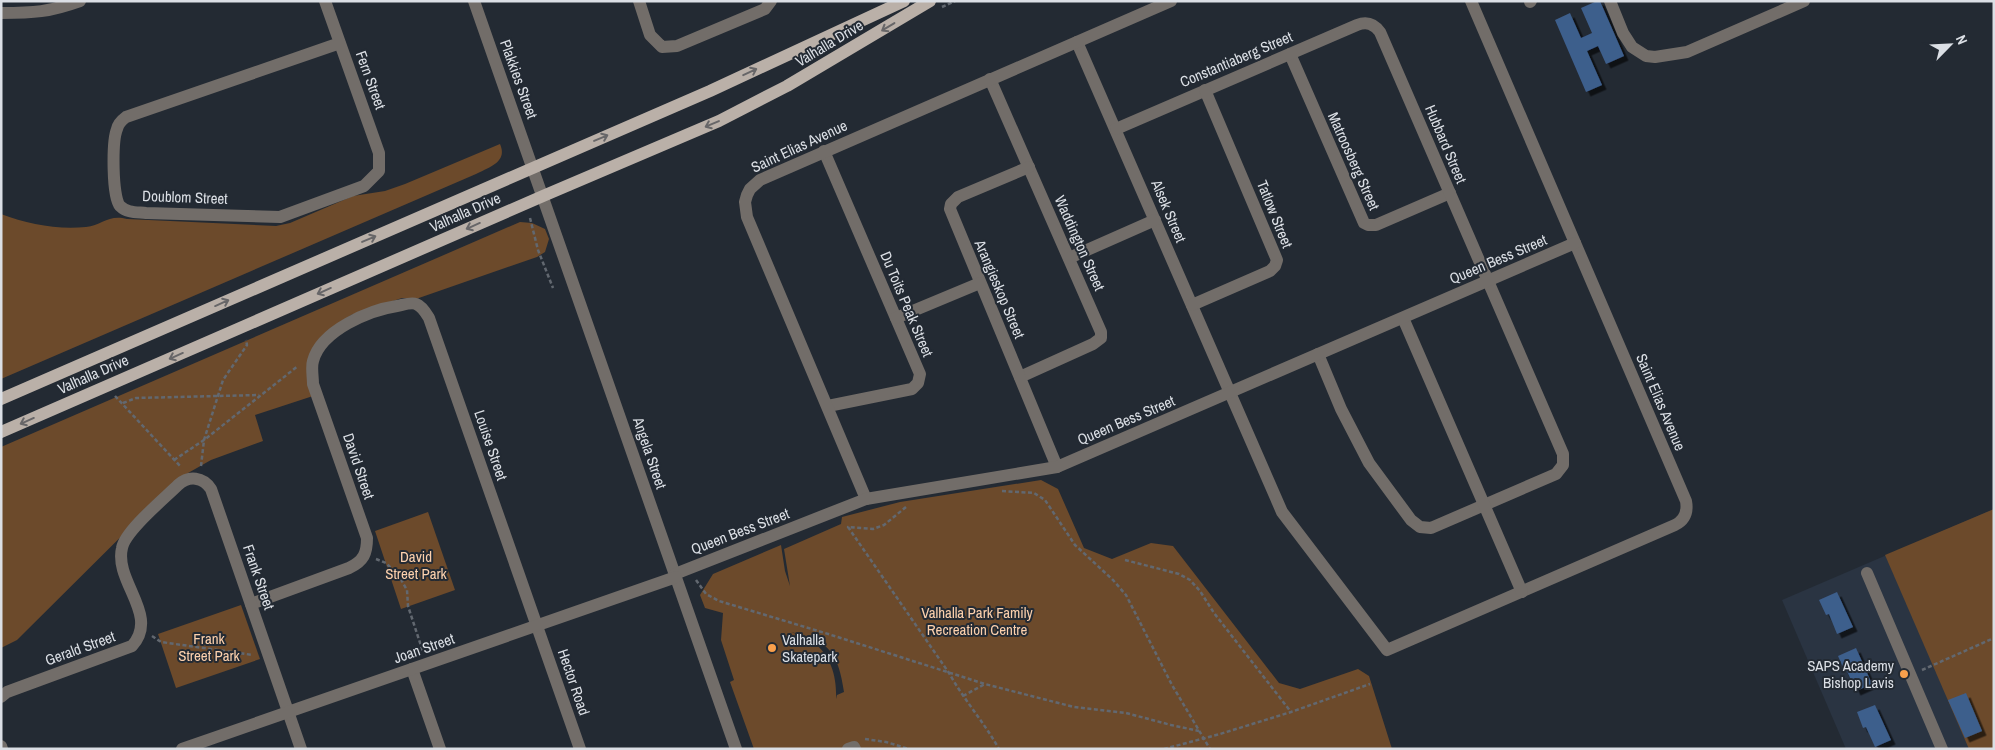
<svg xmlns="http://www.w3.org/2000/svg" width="1995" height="750" viewBox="0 0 1995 750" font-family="'Archivo Narrow',sans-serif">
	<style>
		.built { fill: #2a3442 }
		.green { fill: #6c4a2b; fill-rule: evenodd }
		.building { fill: #3d5e8c; filter: url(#shadow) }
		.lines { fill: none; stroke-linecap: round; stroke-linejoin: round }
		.path { stroke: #626870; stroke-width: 2.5; stroke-dasharray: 4 2.5; stroke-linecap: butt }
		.minor { stroke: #726d69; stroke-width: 12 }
		.major { stroke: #bab0a8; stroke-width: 12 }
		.oneway { stroke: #676668 }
		.poi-dot { fill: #f9a04c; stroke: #232a33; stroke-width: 2 }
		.labels { text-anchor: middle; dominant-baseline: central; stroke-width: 4; stroke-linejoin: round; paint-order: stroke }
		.street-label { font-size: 15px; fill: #dbdfe5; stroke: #232a33 }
		.park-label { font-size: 15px; fill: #fdd1ad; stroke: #232a33 }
		.poi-label { font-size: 15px; fill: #dbdfe5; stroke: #232a33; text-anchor: start }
	</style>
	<defs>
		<filter id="shadow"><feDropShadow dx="4.5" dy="4.5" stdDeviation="0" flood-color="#0009"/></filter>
	</defs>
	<rect width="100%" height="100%" fill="#232a33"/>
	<polygon class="built" points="1994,509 1994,749 1846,749 1782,600"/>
	<g class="green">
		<path d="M500,144C508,162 489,167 476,174L1,379V214C28,224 57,230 86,227C102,225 109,214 127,219L276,226L290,223L353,196L385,191L405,184Z"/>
		<polygon points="520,222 532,223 545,229 549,239 545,252 537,257 416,299 402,298 351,315 322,338 313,396 255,415 263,441 211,460 181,477 17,640 1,648 1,447"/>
		<path d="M1041,480L1058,489L1084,548L1112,559L1151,543L1173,546L1279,683L1300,689L1358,669L1369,676L1392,749H754L730,682L734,680L721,640L723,613L705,608L700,595L713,574L781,545L785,571L790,586L784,549L841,524L842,517L900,502ZM791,632C830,641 838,653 844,692L837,695L836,699C837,679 832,656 813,642C808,637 798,635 791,632Z"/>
		<polygon points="1994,509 1994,749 1969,749 1885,555"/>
		<polygon points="428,512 455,590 401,609 375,531"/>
		<polygon points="241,605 260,659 176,688 158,634"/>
	</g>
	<g class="building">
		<polygon points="1597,1 1600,1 1624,56 1606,64 1598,46 1587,51 1602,85 1586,92 1555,20 1570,13 1581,38 1592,33 1581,8"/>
		<polygon points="1837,592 1853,627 1837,634 1829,614 1826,615 1819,600"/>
		<polygon points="1856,648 1872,684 1856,691 1847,671 1845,672 1838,656"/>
		<polygon points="1966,693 1982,731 1965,738 1948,700"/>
		<polygon points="1875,705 1891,740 1875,747 1866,727 1863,728 1857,712"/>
	</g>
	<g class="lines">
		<g class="path">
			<polyline points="942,7 955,1"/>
			<polyline points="530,218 538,250 553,288"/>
			<polyline points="115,396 181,467"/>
			<polyline points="123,403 136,398 259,395"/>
			<polyline points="174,460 204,440 298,366"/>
			<polyline points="201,466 204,440 223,380 247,345 246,340"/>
			<polyline points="1002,491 1034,493 1045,500 1075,545 1113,580 1126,595 1172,685 1210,749"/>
			<path d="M906,507L884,525L873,529L848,527L949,673C964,700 984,722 999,749"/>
			<polyline points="376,559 386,563 399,576 407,590 408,606 423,652"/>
			<polyline points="1125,560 1179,574 1190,580 1200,591 1214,613 1291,712"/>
			<polyline points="696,580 706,594 719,601 825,633 985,684 1074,707 1126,713 1171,725 1199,731"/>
			<polyline points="152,636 161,642 253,655"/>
			<polyline points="1922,670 1994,638"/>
			<polyline points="963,696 985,684"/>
			<polyline points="865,739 886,742 909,749"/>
			<polyline points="1164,749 1220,734 1291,712 1370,684"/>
		</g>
		<g class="minor">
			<path d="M325,1L379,153V171L364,186L280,217L146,213C137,212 127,213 120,206C112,197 112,141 117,129C118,124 122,120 126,117L340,43"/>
			<polyline points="474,1 736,749"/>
			<polyline points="639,1 650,35 662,47 677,46 765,9 771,1"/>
			<polyline points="1610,1 1623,33 1632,47 1646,56 1655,57 1687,52 1804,1"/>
			<polyline points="1530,2 1531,1"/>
			<path d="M1,13C34,13 49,12 80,1"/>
			<path d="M1077,42L1282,512L1387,650L1675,525C1685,520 1688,512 1686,501L1471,1"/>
			<polyline points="1290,54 1364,223 1368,225 1376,225 1450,193"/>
			<polyline points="990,79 1101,332 1101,338 1093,344 1020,377"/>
			<path d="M1116,129L1357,25C1367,21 1374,24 1380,32L1563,454V465L1556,474L1431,528L1420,527L1411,520L1369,463L1341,409L1318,354"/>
			<polyline points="824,151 920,374 918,383 912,389 828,406"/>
			<polyline points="1029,167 958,197 951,204 950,209 1057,467"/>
			<polyline points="1069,258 1155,220"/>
			<polyline points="1192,305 1270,271 1275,266 1277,260 1205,90"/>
			<polyline points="896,318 980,283"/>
			<polyline points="1403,318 1522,592"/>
			<polyline points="866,499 747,217 745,202 747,195 750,189 760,180 1171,1"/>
			<polyline points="1867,573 1942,749"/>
			<polyline points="675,574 866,499 1057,467 1575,243"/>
			<path d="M251,604L349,568C364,561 367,553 367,538L313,384C313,377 311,367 313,361C321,330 370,310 397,306C403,305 411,302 416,304C422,306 426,313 429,318L580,749"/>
			<polyline points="412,669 440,749"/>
			<path d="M1,697L7,692L132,646C160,615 114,582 122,548C125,531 165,498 178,485C189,475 203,477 211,489L301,749"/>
			<polyline points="1,746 2,749"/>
			<polyline points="182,749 676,577"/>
			<polyline points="848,749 854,747 855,749"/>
		</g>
		<g class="major">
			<polyline points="1,399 710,91 904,1"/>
			<polyline points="1,432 543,196 719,121 787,86 930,1"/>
		</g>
	</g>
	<defs><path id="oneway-shaft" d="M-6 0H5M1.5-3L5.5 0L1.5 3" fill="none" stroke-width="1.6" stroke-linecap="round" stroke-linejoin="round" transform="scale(1.25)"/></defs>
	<g class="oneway">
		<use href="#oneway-shaft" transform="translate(888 27) rotate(149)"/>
		<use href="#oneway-shaft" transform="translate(750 72) rotate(-25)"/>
		<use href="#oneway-shaft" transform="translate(712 124) rotate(157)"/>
		<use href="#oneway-shaft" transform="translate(601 138) rotate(-23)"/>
		<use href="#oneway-shaft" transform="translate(473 226) rotate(156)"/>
		<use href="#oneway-shaft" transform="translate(369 239) rotate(-23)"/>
		<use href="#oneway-shaft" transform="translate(324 291) rotate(156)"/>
		<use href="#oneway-shaft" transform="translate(222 303) rotate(-24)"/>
		<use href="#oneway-shaft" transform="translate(176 356) rotate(156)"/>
		<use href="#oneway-shaft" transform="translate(27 421) rotate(156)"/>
	</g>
	<g class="poi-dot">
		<circle cx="772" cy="648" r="5"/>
		<circle cx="1904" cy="674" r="5"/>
	</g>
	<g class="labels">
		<g class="street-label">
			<text transform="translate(829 43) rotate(-31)">Valhalla Drive</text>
			<text transform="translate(1236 59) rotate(-23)">Constantiaberg Street</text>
			<text transform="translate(519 79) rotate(70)">Plakkies Street</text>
			<text transform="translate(371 80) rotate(70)">Fern Street</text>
			<text transform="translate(1446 144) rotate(67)">Hubbard Street</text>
			<text transform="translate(799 146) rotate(-25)">Saint Elias Avenue</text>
			<text transform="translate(1354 161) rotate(66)">Matroosberg Street</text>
			<text transform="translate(185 197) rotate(2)">Doublom Street</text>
			<text transform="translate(1169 211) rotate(67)">Alsek Street</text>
			<text transform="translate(465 212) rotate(-24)">Valhalla Drive</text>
			<text transform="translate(1275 214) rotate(68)">Tatlow Street</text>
			<text transform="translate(1080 243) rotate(66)">Waddington Street</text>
			<text transform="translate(1498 259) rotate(-23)">Queen Bess Street</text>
			<text transform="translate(1000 289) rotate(67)">Arangieskop Street</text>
			<text transform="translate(907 304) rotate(67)">Du Toits Peak Street</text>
			<text transform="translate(93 374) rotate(-24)">Valhalla Drive</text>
			<text transform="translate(1661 402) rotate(67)">Saint Elias Avenue</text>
			<text transform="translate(1126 420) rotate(-23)">Queen Bess Street</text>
			<text transform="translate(491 445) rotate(71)">Louise Street</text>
			<text transform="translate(650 453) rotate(71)">Angela Street</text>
			<text transform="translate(359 466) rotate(71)">David Street</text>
			<text transform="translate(740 531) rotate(-21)">Queen Bess Street</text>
			<text transform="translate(259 577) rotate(71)">Frank Street</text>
			<text transform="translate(80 648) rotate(-20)">Gerald Street</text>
			<text transform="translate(424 648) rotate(-19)">Joan Street</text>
			<text transform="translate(574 682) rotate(71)">Hector Road</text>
		</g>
		<g class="park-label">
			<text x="416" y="556">David<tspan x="416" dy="17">Street Park</tspan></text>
			<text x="977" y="612">Valhalla Park Family<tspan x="977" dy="17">Recreation Centre</tspan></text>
			<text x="209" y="638">Frank<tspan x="209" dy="17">Street Park</tspan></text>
		</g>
		<g class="poi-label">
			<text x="782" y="639">Valhalla<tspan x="782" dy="17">Skatepark</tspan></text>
			<text x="1894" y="665" text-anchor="end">SAPS Academy<tspan x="1894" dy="17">Bishop Lavis</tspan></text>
		</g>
	</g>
	<rect width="1995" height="750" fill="none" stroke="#dbdfe5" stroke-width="5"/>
	<g transform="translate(1950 45) rotate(66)" stroke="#232a33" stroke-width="4" paint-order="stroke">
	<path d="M0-4L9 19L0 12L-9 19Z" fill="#dbdfe5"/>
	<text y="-8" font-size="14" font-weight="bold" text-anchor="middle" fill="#dbdfe5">N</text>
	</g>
</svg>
